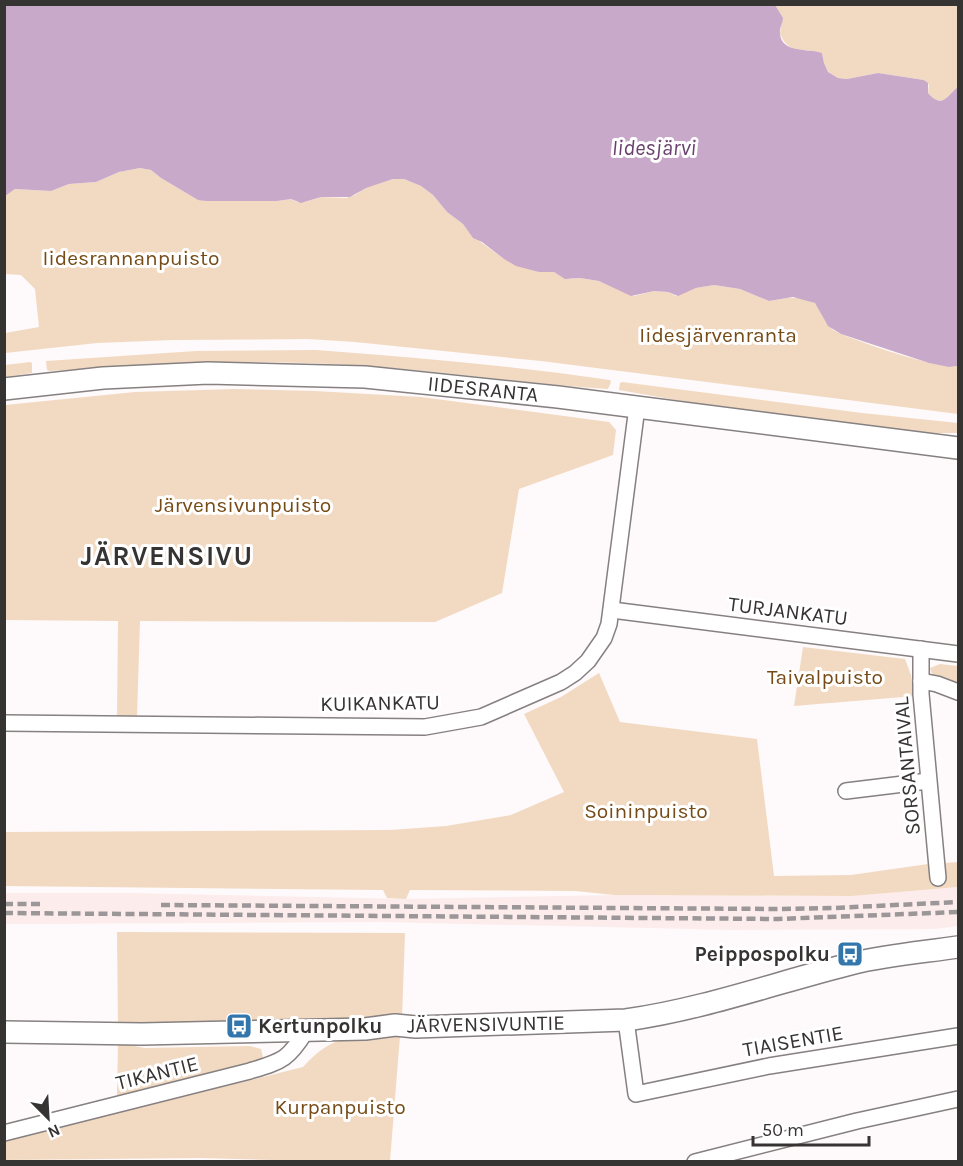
<svg xmlns="http://www.w3.org/2000/svg" width="963" height="1166" viewBox="0 0 963 1166" font-family="Karla,sans-serif">
	<style>
		.built { fill: #fdecec }
		.green { fill: #f2dac2 }
		.water { fill: #c8a9ca }
		.lines { fill: none; stroke-linecap: round; stroke-linejoin: round }
		.street-casing { stroke: #868080; stroke-width: 18 }
		.secondary-casing { stroke: #868080; stroke-width: 24 }
		.street { stroke: #fff; stroke-width: 15 }
		.secondary { stroke: #fff; stroke-width: 21 }
		.rail { stroke: #9b9798; stroke-width: 4.5; stroke-dasharray: 9 4.5; stroke-linecap: butt }
		.labels { text-anchor: middle; dominant-baseline: central; stroke-width: 6; stroke-linejoin: round; paint-order: stroke }
		.park-label { font-size: 21px; fill: #764b16; stroke: #fff }
		.street-label { font-size: 21px; fill: #363333; stroke: #fff }
		.poi-label { font-size: 21px; font-weight: bold; fill: #363333; stroke: #fff; text-anchor: end }
		.water-label { font-size: 22px; font-style: italic; fill: #6a406e; stroke: #fff }
		.district-label { font-size: 27px; font-weight: bold; letter-spacing: 1.5px; fill: #363333; stroke: #fff }
	</style>
	<rect width="100%" height="100%" fill="#fef9fa"/>
	<polygon class="built" points="958,887 958,926 935,929 735,930 382,922 5,924 5,893 131,893 406,899 614,895 852,896"/>
	<g class="green">
		<path d="M775,5H958V87C947,95 943,110 928,93L929,85L924,80L878,73L847,79L838,78L828,72L824,63L822,53C804,47 788,56 780,33C784,9 782,24 775,5Z"/>
		<path d="M140,168L151,170L161,178L198,200L277,201L291,199L297,202H305L321,197L346,198L355,195L365,188L393,179H404L421,186L433,195L447,212L463,224L471,235L504,259L539,272H554L570,279L580,278L599,281L634,296L654,291L668,292L676,296L696,288L714,285L740,289L769,301L787,298H801L815,303L819,306L825,321L833,330L841,334C863,343 939,370 958,366V414L541,361L355,342L308,339L173,340L97,343L5,353V333L39,327L35,289L21,275L5,274L4,196L15,189L51,191L69,184L96,182L119,172Z"/>
		<path d="M316,350C414,357 513,366 610,380L611,382L608,389C515,383 424,368 331,364C237,359 143,365 49,371L47,370L46,361L196,351Z"/>
		<polygon points="30,362 32,363 32,373 5,377 5,365"/>
		<polygon points="622,382 862,413 958,423 958,433 927,433 687,402 619,390 620,383"/>
		<polygon points="234,389 315,391 421,397 609,422 616,430 613,455 519,489 502,593 435,622 140,621 137,717 117,717 118,621 5,620 5,405 135,392"/>
		<polygon points="803,647 905,659 911,675 915,696 794,706"/>
		<path d="M940,664L958,666V689C948,684 932,681 930,668Z"/>
		<polygon points="599,673 620,722 757,739 774,876 851,875 928,864 925,826 939,824 944,863 958,862 958,887 852,896 614,895 575,891 410,890 406,899 387,898 383,890 5,886 5,832 390,830 446,826 511,815 564,792 524,714 561,697"/>
		<polygon points="117,932 405,933 402,1018 118,1026"/>
		<path d="M400,1036L390,1161H309L200,1158L5,1160L4,1141L303,1067C335,1031 356,1037 400,1036Z"/>
		<polygon points="118,1043 145,1048 250,1046 261,1049 263,1057 257,1063 117,1096"/>
	</g>
	<path class="water" d="M5,4L775,5L783,18C783,23 779,28 780,33C781,54 809,48 822,53L824,63L828,72L838,78L847,79L878,73L924,80L928,83V93C943,110 947,95 958,87V366L949,367L929,363L841,334L828,326L815,303L793,297L769,301L740,289L714,285L696,288L678,296L668,292L654,291L631,296L599,281L580,278L565,279L554,272H539L516,266L504,259L482,242L473,238L463,224L447,212L433,195L421,186L404,179H393L366,188L350,197H321L301,203L291,199L277,201H206L198,200L161,178L151,170L140,168L119,172L96,182L69,184L51,191L15,189L5,196Z"/>
	<g class="lines">
		<defs>
			<g id="street">
				<polyline points="612,610 958,654"/>
				<polyline points="921,649 921,694 938,878"/>
				<polyline points="921,681 937,684 958,692"/>
				<polyline points="4,723 425,727 481,717 561,682 575,673 588,661 604,638 609,624 637,407"/>
				<polyline points="846,791 928,781"/>
				<polyline points="626,1020 636,1094 769,1066 958,1036"/>
				<path d="M4,1133L250,1071C282,1061 288,1060 306,1031"/>
				<polyline points="695,1162 857,1121 958,1099"/>
			</g>
			<g id="secondary">
				<polyline points="4,389 103,378 208,373 365,377 558,397 958,448"/>
				<path d="M4,1032L142,1034L365,1029L395,1025L416,1027L626,1020C704,1009 778,982 854,963C888,955 924,952 958,947"/>
			</g>
		</defs>
		<use href="#street" class="street-casing"/>
		<use href="#secondary" class="secondary-casing"/>
		<use href="#street" class="street"/>
		<use href="#secondary" class="secondary"/>
		<g class="rail">
			<polyline points="4,904 41,904"/>
			<polyline points="161,905 777,909 834,908 958,902"/>
			<polyline points="4,913 778,919 958,912"/>
		</g>
	</g>
	<defs>
		<symbol id="bus-square" viewBox="-11 -11 22 22"><rect x="-9" y="-9" width="18" height="18" rx="4" fill="#3376ac" stroke="#fff"/><path d="M-5-6H5V4H4V6H2V4H-2V6H-4V4H-5ZM-3.5-4V0h7V-4ZM-3.5 1.2v1.5H-2V1.2ZM2 1.2v1.5H3.5V1.2Z" fill="#fff"/></symbol>
	</defs>
	<g fill-rule="evenodd">
		<use href="#bus-square" x="835" y="939" width="30" height="30"/>
		<use href="#bus-square" x="224" y="1011" width="30" height="30"/>
	</g>
	<g class="labels">
		<g class="park-label">
			<text x="131" y="258">Iidesrannanpuisto</text>
			<text x="718" y="335">Iidesjärvenranta</text>
			<text x="243" y="505">Järvensivunpuisto</text>
			<text x="825" y="677">Taivalpuisto</text>
			<text x="646" y="811">Soininpuisto</text>
			<text x="340" y="1107">Kurpanpuisto</text>
		</g>
		<g class="street-label">
			<text transform="translate(483 389) rotate(6)">IIDESRANTA</text>
			<text transform="translate(788 611) rotate(7)">TURJANKATU</text>
			<text transform="translate(380 703) rotate(-1)">KUIKANKATU</text>
			<text transform="translate(907 766) rotate(-95)">SORSANTAIVAL</text>
			<text transform="translate(486 1024) rotate(-1)">JÄRVENSIVUNTIE</text>
			<text transform="translate(793 1041) rotate(-10)">TIAISENTIE</text>
			<text transform="translate(157 1073) rotate(-14)">TIKANTIE</text>
		</g>
		<g class="poi-label">
			<text x="830" y="954">Peippospolku</text>
			<text x="258" y="1026" text-anchor="start">Kertunpolku</text>
		</g>
		<g class="water-label">
			<text x="654" y="148">Iidesjärvi</text>
		</g>
		<g class="district-label">
			<text x="167" y="556">JÄRVENSIVU</text>
		</g>
	</g>
	<rect width="963" height="1166" fill="none" stroke="#363333" stroke-width="12"/>
	<g transform="translate(48 1118) rotate(156)" stroke="#ffffff" stroke-width="4.5" paint-order="stroke">
	<path d="M0-4.5L10 22L0 15L-10 22Z" fill="#363333"/>
	<text y="-9" font-size="16" font-weight="bold" text-anchor="middle" fill="#363333">N</text>
	</g>
	<path d="M753 1136v9h116v-9" fill="none" stroke="#363333" stroke-width="3"/>
	<text x="762" y="1136" font-size="18" fill="#363333" stroke="#ffffff" stroke-width="4.5" paint-order="stroke">50 m</text>
</svg>
